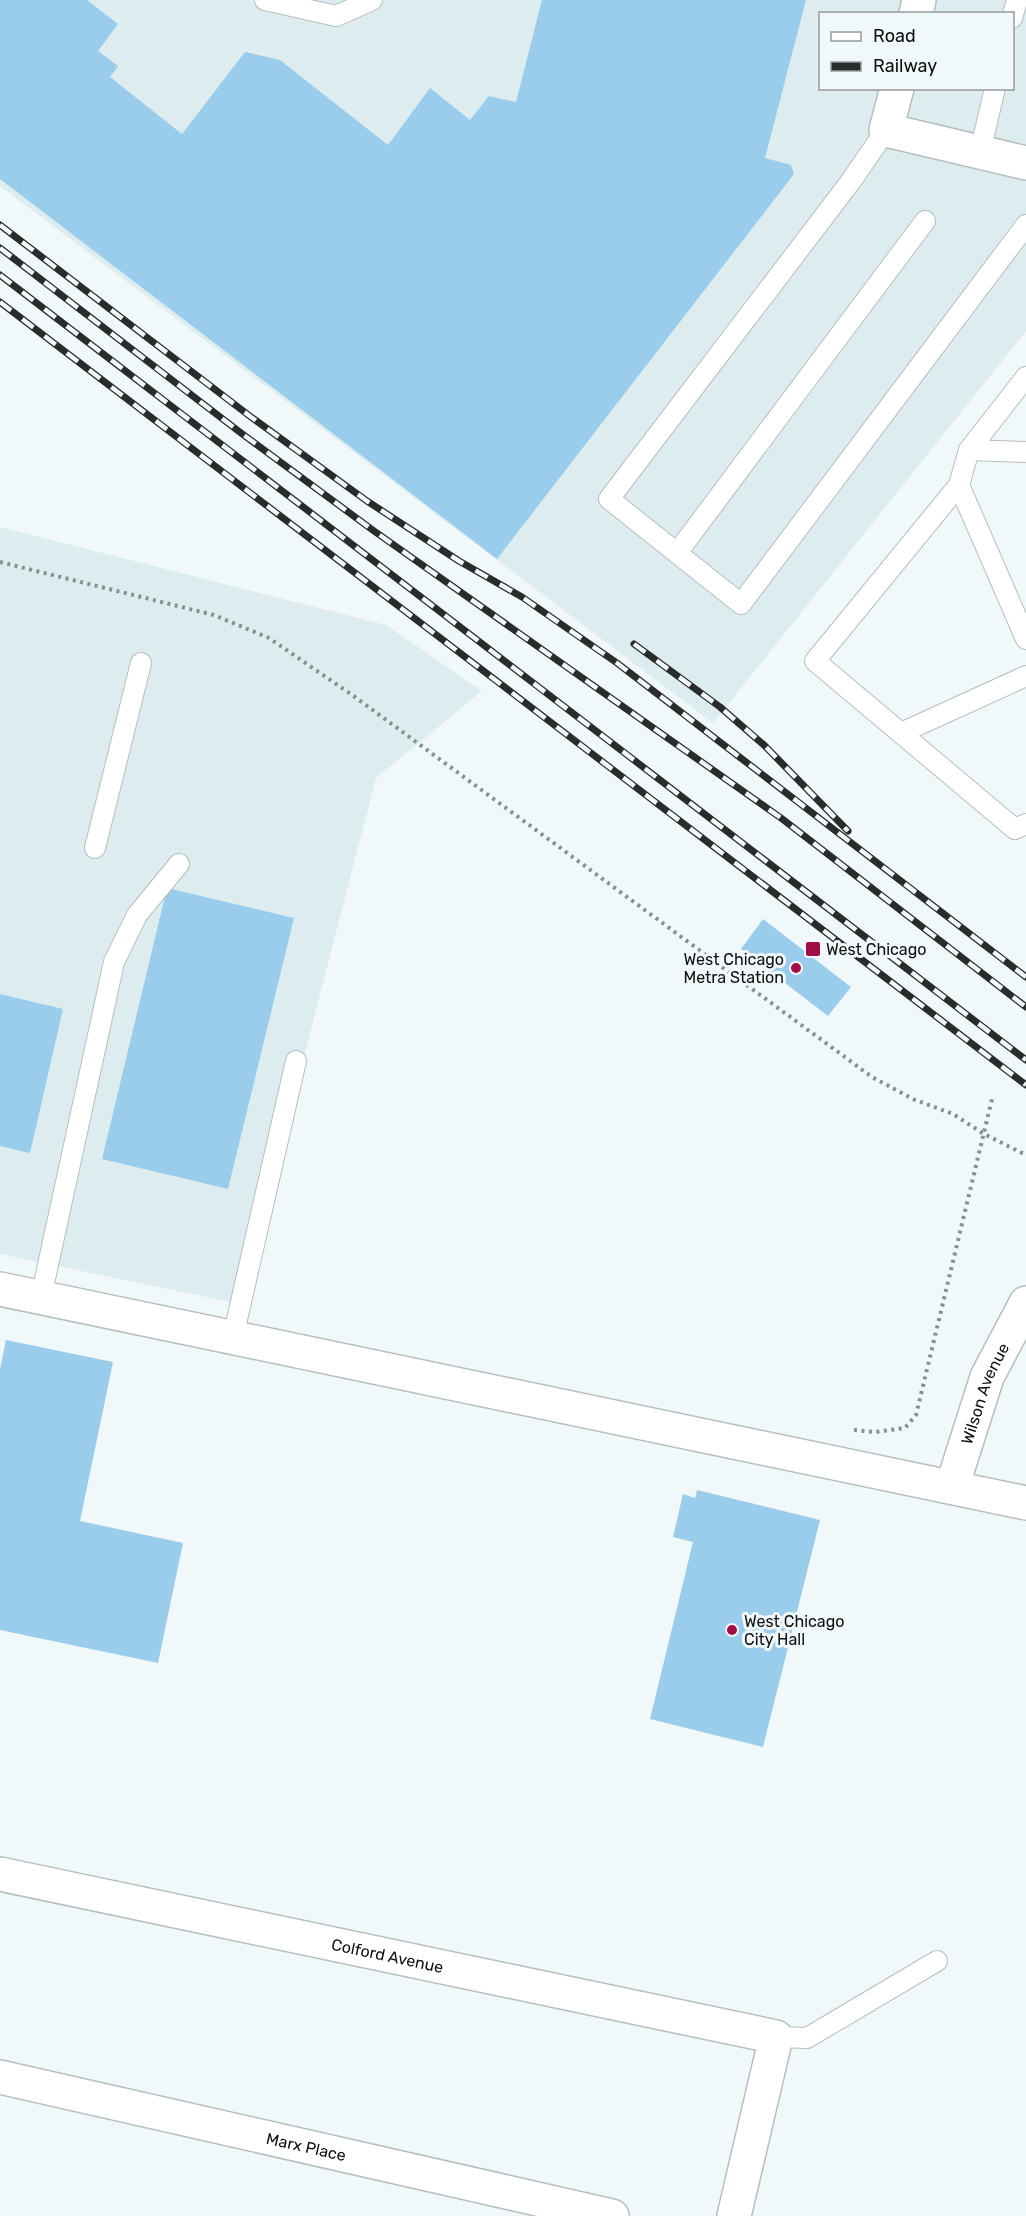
<svg xmlns="http://www.w3.org/2000/svg" width="1026" height="2216" viewBox="0 0 1026 2216" font-family="Rubik,sans-serif">
	<style>
		.built { fill: #ddedef; fill-rule: evenodd }
		.building { fill: #9accec }
		.lines { fill: none; stroke-linecap: round; stroke-linejoin: round }
		.service-casing { stroke: #b7bebe; stroke-width: 22 }
		.minor-casing { stroke: #b7bebe; stroke-width: 36 }
		.tertiary-casing { stroke: #b7bebe; stroke-width: 36 }
		.path { stroke: #898e8e; stroke-width: 4; stroke-dasharray: 3 4.5; stroke-linecap: butt }
		.service { stroke: #fff; stroke-width: 20 }
		.minor { stroke: #fff; stroke-width: 33 }
		.tertiary { stroke: #fff; stroke-width: 33 }
		.rail-casing { stroke: #2a2c2c; stroke-width: 7 }
		.rail { stroke: #f1f8f9; stroke-width: 4.5; stroke-dasharray: 14; stroke-linecap: butt }
		.poi-dot { fill: #a40c47; stroke: #f1f8f9; stroke-width: 2 }
		.labels { text-anchor: middle; dominant-baseline: central; stroke-width: 6; stroke-linejoin: round; paint-order: stroke }
		.poi-label { font-size: 16px; fill: #0e1010; stroke: #f1f8f9; text-anchor: start }
		.street-label { font-size: 16px; fill: #0e1010; stroke: #f1f8f9 }
	</style>
	<rect width="100%" height="100%" fill="#f1f8f9"/>
	<g class="built">
		<path d="M0,0H1026V331L713,723L0,186ZM820,14H1012V88H820Z"/>
		<polygon points="0,527 386,625 482,691 376,778 240,1304 0,1254"/>
	</g>
	<g class="building">
		<polygon points="0,0 87,0 118,24 98,51 118,66 110,77 182,134 245,52 280,60 388,145 430,88 470,120 489,96 516,102 542,0 806,0 765,158 791,165 794,174 497,559 0,179"/>
		<polygon points="167,888 294,918 228,1189 102,1159"/>
		<polygon points="763,919 851,987 828,1016 741,949"/>
		<polygon points="0,994 63,1009 30,1153 0,1146"/>
		<polygon points="6,1340 113,1362 80,1521 183,1543 158,1663 0,1630 0,1369"/>
		<polygon points="697,1490 820,1520 763,1747 650,1719 693,1542 673,1537 683,1494 695,1498"/>
	</g>
	<g class="lines">
		<defs>
			<g id="service">
				<polyline points="265,0 336,16 372,0"/>
				<polyline points="1012,18 1017,0"/>
				<polyline points="886,130 851,181 609,499 741,604 1026,225"/>
				<polyline points="980,152 995,88"/>
				<polyline points="1026,377 969,450 959,485 1026,639"/>
				<polyline points="969,450 1026,452"/>
				<polyline points="959,485 815,661 1015,829 1026,824"/>
				<polyline points="677,553 925,221"/>
				<polyline points="901,733 1026,676"/>
				<polyline points="95,848 141,663"/>
				<polyline points="41,1297 114,962 137,915 179,864"/>
				<polyline points="233,1337 296,1061"/>
				<polyline points="776,2037 807,2038 937,1961"/>
			</g>
			<g id="minor">
				<polyline points="916,14 919,0"/>
				<polyline points="897,88 886,130 1026,163"/>
				<path id="s1" d="M952,1487L987,1377L1026,1303"/>
				<path id="s2" d="M0,1874L776,2037L734,2216"/>
				<path id="s3" d="M0,2077L612,2216"/>
			</g>
			<polyline id="tertiary" points="0,1289 1026,1503"/>
		</defs>
		<use href="#service" class="service-casing"/>
		<use href="#minor" class="minor-casing"/>
		<use href="#tertiary" class="tertiary-casing"/>
		<g class="path">
			<polyline points="0,562 214,615 269,638 355,697 872,1077 913,1099 953,1114 984,1134 1026,1155"/>
			<polyline points="854,1430 875,1432 905,1428 916,1415 993,1095"/>
		</g>
		<use href="#service" class="service"/>
		<use href="#minor" class="minor"/>
		<use href="#tertiary" class="tertiary"/>
		<defs>
			<g id="rail">
				<polyline points="0,225 251,417 367,501 459,561 522,597 617,663 1026,977"/>
				<polyline points="0,248 241,433 374,531 781,818 1026,1007"/>
				<polyline points="0,275 1026,1060"/>
				<polyline points="0,302 1026,1085"/>
				<polyline points="634,644 720,707 764,745 848,831"/>
			</g>
		</defs>
		<use href="#rail" class="rail-casing"/>
		<use href="#rail" class="rail"/>
	</g>
	<g class="poi-dot">
		<rect x="805" y="941" width="16" height="16" rx="3"/>
		<circle cx="796" cy="968" r="6"/>
		<circle cx="732" cy="1630" r="6"/>
	</g>
	<g class="labels">
		<g class="poi-label">
			<text x="826" y="949">West Chicago</text>
			<text x="784" y="959" text-anchor="end">West Chicago<tspan x="784" dy="18">Metra Station</tspan></text>
			<text x="744" y="1621">West Chicago<tspan x="744" dy="18">City Hall</tspan></text>
		</g>
		<g class="street-label">
			<text stroke="none"><textPath href="#s1" startOffset="99">Wilson Avenue</textPath></text>
			<text stroke="none"><textPath href="#s2" startOffset="396">Colford Avenue</textPath></text>
			<text stroke="none"><textPath href="#s3" startOffset="314">Marx Place</textPath></text>
		</g>
	</g>
	<rect x="819" y="12" width="195" height="78" fill="#f1f8f9" stroke="#969b9c" stroke-width="1.5"/>
	<rect x="831" y="32" width="30" height="9" fill="#ffffff" stroke="#969b9c" stroke-width="1.5"/>
	<text x="873" y="42" font-size="18" fill="#0e1010">Road</text>
	<rect x="831" y="62" width="30" height="9" fill="#2a2c2c" stroke="#969b9c" stroke-width="1.5"/>
	<text x="873" y="72" font-size="18" fill="#0e1010">Railway</text>
</svg>
